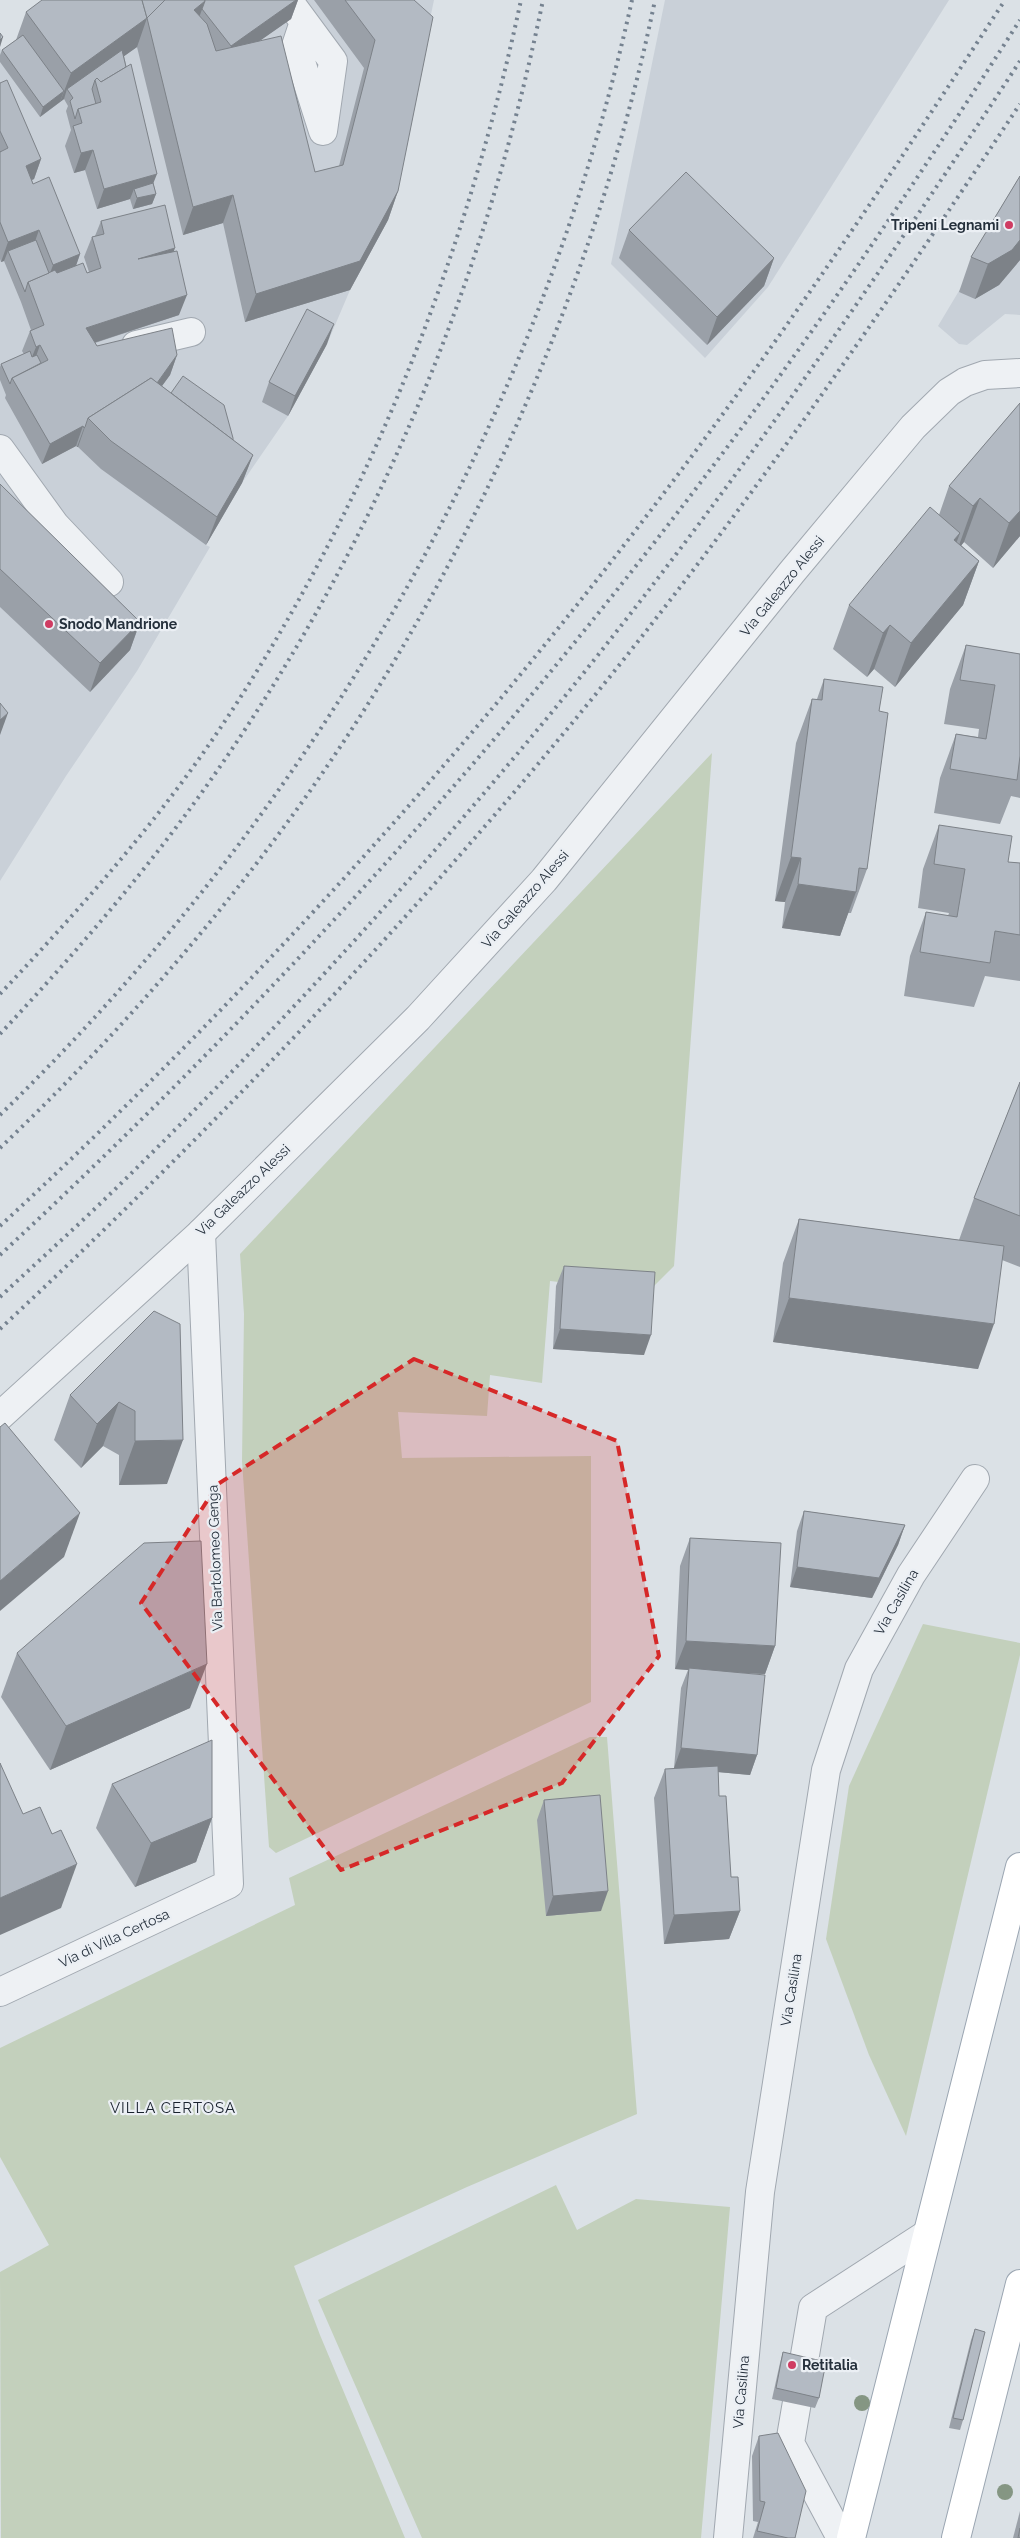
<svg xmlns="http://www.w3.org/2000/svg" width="1020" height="2538" viewBox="0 0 1020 2538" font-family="Raleway,sans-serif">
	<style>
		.built { fill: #c9d0d8 }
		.green { fill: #c3d0bc }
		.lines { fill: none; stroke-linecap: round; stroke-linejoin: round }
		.minor-casing { stroke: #a1a8b0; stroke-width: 30 }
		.major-casing { stroke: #9ba6b2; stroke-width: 30 }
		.minor { stroke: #eef1f4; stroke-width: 28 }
		.major { stroke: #fff; stroke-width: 28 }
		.rail { stroke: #758290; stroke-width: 4; stroke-dasharray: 2.5 5; stroke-linecap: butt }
		.tree { fill: #859683 }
		.wall { fill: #9aa0a8 }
		.shaded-wall { fill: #7d8288 }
		.building { fill: #b3bac3; stroke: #7d8288 }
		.marked { fill: #d62828; fill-opacity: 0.2; stroke: #d62828; stroke-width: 4; stroke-dasharray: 10 6; stroke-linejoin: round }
		.poi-dot { fill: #cf3c62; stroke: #ebeff4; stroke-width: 2 }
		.labels { text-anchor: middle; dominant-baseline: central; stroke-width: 4.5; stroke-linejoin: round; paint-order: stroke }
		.poi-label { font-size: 14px; font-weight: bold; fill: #25303c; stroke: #ebeff4; text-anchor: start }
		.street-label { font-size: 14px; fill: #25303c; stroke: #ebeff4 }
		.neighbourhood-label { font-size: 15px; letter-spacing: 1px; fill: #18212d; stroke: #ebeff4 }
	</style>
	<rect width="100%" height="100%" fill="#dbe1e6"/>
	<g class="built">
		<polygon points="70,0 434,0 388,220 350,290 327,344 288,416 242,483 206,545 210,547 137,671 66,776 0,881 0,48 4,55"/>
		<polygon points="665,0 949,0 768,287 705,358 611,264"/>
		<polygon points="1020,189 1020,315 1005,314 967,345 959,344 938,326"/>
	</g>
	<g class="green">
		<polygon points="712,753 674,1266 648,1292 550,1281 542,1383 490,1375 487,1416 398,1412 402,1458 591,1456 591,1702 276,1853 269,1847 242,1461 244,1314 240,1254"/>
		<polygon points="923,1624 1020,1643 1020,1655 906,2136 869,2055 826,1939 849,1786"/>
		<polygon points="590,1737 607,1737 637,2114 467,2187 294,2266 320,2335 405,2538 1,2538 0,2272 49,2245 0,2157 0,2048 295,1905 289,1878"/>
		<polygon points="556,2185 577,2230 636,2199 730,2207 701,2538 422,2538 318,2300"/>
	</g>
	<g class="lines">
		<defs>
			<g id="minor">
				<polyline points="288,0 333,61 323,131 296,46 304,22"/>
				<polyline points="136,345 191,332"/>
				<polyline points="0,449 55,525 109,582"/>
				<polyline points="0,1416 201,1233 418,1018 544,880 792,572 913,427 949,392 965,382 985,375 1020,373"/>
				<polyline points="0,1992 229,1884 201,1233"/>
				<polyline points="728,2538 760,2192 826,1770 859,1669 911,1575 975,1479"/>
				<polyline points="841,2538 790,2443 813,2308 927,2234"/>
			</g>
			<g id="major">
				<polyline points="851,2538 1020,1867"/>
				<polyline points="956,2538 1020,2284"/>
			</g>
		</defs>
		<use href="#minor" class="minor-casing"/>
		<use href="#major" class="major-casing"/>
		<use href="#minor" class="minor"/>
		<use href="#major" class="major"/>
		<g class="rail">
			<path d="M0,994C78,911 155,825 219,730C366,511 466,258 521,0"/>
			<path d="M0,1034C85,943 167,847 236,743C388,516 488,267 543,0"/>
			<path d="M0,1115C312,811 538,427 632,0"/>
			<path d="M0,1148C112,1041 215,924 305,798C470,566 598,278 655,0"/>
			<path d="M0,1226C239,1005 468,752 664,493C785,334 896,167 1005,0"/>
			<path d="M0,1255C278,997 532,713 757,407C849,282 936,151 1020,20"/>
			<path d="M0,1297C35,1264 71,1232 106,1198C245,1063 377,920 502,772C692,548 859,306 1020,61"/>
			<path d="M0,1329C203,1139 391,942 568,728C732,530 878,318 1020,104"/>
		</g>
	</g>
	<g class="tree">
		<circle cx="862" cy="2403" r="8"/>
		<circle cx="1005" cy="2492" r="8"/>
	</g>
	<g class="wall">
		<polygon points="298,0 291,19 259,41 315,172 339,166 364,68 314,0 414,0 398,191 388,220 350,290 245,322 223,223 183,235 137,47 124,56 156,194 152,204 133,209 130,199 97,209 85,170 74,173 65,146 71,130 66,111 68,106 64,99 40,117 0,62 0,55 2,50 16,40 26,12"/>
		<polygon points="0,83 41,159 34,179 32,180 33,184 80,254 76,266 87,273 89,272 84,257 92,237 95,236 101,221 174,251 179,315 95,343 97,346 177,355 170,375 162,386 253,455 242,483 206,545 101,469 78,447 77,447 76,446 42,464 5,398 6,395 0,380 0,367 1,364 24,354 22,351 30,331 31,330 21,302 4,261 1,262 0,259"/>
		<polygon points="1020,176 1020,260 999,285 975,299 959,292 971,257"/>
		<polygon points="629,230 774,258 764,286 707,345 619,258"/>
		<polygon points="327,344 288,416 262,402 269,382"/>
		<polygon points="1020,403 1020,536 993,568 964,542 961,545 979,561 963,605 895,687 874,669 867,677 833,649 849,605 939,515 949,486"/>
		<polygon points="0,484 140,622 130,650 90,692 0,607"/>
		<polygon points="966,645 1020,654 1020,798 1011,796 1000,824 934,813 940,778 956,734 978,737 979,729 944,724 950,689"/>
		<polygon points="824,679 879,711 867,869 851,913 848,913 840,936 782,928 785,902 775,901 796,743 812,699 817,699"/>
		<polygon points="939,825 1008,862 1020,863 1020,981 985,976 974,1007 904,996 910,956 926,912 948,916 949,913 918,908 923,869"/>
		<polygon points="1020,1082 1020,1267 1002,1260 978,1369 773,1342 783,1263 799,1219 959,1240 974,1198"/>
		<polygon points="564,1266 644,1355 553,1349 556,1286"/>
		<polygon points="154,1311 167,1484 119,1485 119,1455 103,1446 81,1468 54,1440 70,1395"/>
		<polygon points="804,1511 905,1525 898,1545 872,1598 790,1587 797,1531"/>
		<polygon points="690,1538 775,1646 765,1674 738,1673 757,1755 750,1775 718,1772 719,1796 731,1877 740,1911 729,1939 664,1944 654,1798 665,1769 679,1769 674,1768 681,1688 688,1670 675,1669 680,1566"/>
		<polygon points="17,1653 190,1708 50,1770 1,1697"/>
		<polygon points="112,1784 212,1818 196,1862 135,1887 96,1828"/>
		<polygon points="544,1800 601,1911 546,1916 537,1820"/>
		<polygon points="975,2329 963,2420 960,2430 949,2428 971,2340"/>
		<polygon points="783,2352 819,2398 815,2408 772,2399 780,2363"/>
		<polygon points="759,2436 795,2538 753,2538 758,2522 753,2521 752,2456"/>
		<polygon points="1020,2511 1020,2538 1013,2538"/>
	</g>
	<g class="shaded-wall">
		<polygon points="296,0 298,0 291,19 224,66 231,46"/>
		<polygon points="205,1 195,29 194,10"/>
		<polygon points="147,18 137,47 71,94 67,89 64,99 60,102 71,73"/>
		<polygon points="3,37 0,47 0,40"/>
		<polygon points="64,91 60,102 40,117 43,107"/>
		<polygon points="93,150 85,170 74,173 81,153"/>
		<polygon points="41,159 34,179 18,186 26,166"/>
		<polygon points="157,174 149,194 134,189 130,199 97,209 104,189"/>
		<polygon points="398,191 388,220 350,290 245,322 256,294"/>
		<polygon points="156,194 152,204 133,209 137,198"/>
		<polygon points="233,195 223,223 183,235 193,207"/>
		<polygon points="39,230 32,250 8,251 4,261 1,262 8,242"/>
		<polygon points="1020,240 1020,260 999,285 975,299 988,264"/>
		<polygon points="175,248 168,268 138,259"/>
		<polygon points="80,254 73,274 47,282 53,265"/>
		<polygon points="774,258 764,286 707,345 717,317"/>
		<polygon points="187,295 179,315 78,348 86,328"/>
		<polygon points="334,324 327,344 288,416 295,396"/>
		<polygon points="40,345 33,365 28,367 36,347"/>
		<polygon points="177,355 170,375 145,409 153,389"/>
		<polygon points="83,426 76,446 42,464 50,444"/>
		<polygon points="85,427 78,447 77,447 84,428"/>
		<polygon points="253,455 242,483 206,545 217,517"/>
		<polygon points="980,498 964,542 957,551 973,506"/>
		<polygon points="1020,511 1020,536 993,568 1009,523"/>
		<polygon points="960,533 944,577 954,540"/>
		<polygon points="979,561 963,605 895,687 911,643"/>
		<polygon points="140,622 130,650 90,692 100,663"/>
		<polygon points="890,625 874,669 867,677 883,633"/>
		<polygon points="8,713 0,735 0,720"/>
		<polygon points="791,857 801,858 785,902 775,901"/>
		<polygon points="798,884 856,892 840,936 782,928"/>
		<polygon points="789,1298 994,1324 978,1369 773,1342"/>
		<polygon points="560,1329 651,1335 644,1355 553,1349"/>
		<polygon points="119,1402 103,1446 81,1468 97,1424"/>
		<polygon points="183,1440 167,1484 119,1485 135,1441"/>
		<polygon points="80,1513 64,1557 0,1611 0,1581"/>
		<polygon points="905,1525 898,1545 872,1598 790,1587 797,1567"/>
		<polygon points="686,1641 775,1646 765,1674 688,1670 689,1668 688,1670 675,1669"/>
		<polygon points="207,1664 190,1708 50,1770 66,1726"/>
		<polygon points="681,1748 757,1755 750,1775 674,1768"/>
		<polygon points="212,1818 196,1862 135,1887 151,1843"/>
		<polygon points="77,1864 61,1908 0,1935 0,1898"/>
		<polygon points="608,1891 601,1911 546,1916 553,1896"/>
		<polygon points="740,1911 729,1939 664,1944 674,1915"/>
	</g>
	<g class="building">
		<polygon points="42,0 142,0 147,18 71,73 26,12"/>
		<polygon points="142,0 165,0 147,18"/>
		<polygon points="165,0 205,0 205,1 194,10 207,24 216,51 281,36 315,172 343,165 375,40 345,0 414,0 433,17 398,191 360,261 256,294 233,195 193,207 147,18"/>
		<polygon points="205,0 296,0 231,46 202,9 205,1"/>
		<polygon points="0,33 3,37 0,40"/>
		<polygon points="23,35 64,91 43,107 2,50"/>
		<polygon points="122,50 126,67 101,82 97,78 95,80 92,89 96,104 78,109 75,119 70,101 73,98 67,89"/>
		<polygon points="131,64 157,174 104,189 93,150 81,153 73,126 82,123 78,109 101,102 95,80 97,78 101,82"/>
		<polygon points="7,80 41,159 26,166 33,184 49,177 80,254 53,265 39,230 8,242 0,222 0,151 0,152 8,148 0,131 0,83"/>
		<polygon points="686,172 774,258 717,317 629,230"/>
		<polygon points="1020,176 1020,240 1012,250 988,264 971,257"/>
		<polygon points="153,183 156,194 137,198 134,189"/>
		<polygon points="165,205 175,248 138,259 177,251 187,295 86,328 97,346 172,328 177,355 157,383 151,378 88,418 85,427 84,428 83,426 50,444 12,378 48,360 40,345 36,347 30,331 44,325 28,282 55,270 57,273 83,263 87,273 101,268 92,237 104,234 101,221"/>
		<polygon points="36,240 49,273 28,282 25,292 8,251"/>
		<polygon points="307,309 334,324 295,396 269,382"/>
		<polygon points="30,351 32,357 37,355 41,363 12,378 10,384 1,364"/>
		<polygon points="183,376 224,405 233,438 233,440 171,393"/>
		<polygon points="151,378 253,455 217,517 111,441 88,418"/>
		<polygon points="1020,403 1020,511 1009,523 980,498 973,506 949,486"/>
		<polygon points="0,484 140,622 100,663 0,569"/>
		<polygon points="930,507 960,533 954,540 979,561 911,643 890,625 883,633 849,605"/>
		<polygon points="966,645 1020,654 1020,756 1017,780 950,769 956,734 986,739 995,685 960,680"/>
		<polygon points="824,679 883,687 879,711 888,713 867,869 859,868 856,892 798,884 801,858 791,857 812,699 822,700"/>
		<polygon points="0,703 8,713 0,720"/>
		<polygon points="939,825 1012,836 1008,862 1020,863 1020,935 995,931 990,963 920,952 926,912 957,917 965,869 934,864"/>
		<polygon points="1020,1082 1020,1216 974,1198"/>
		<polygon points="799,1219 1004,1246 994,1324 789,1298"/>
		<polygon points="564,1266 655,1272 651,1335 560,1329"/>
		<polygon points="154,1311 180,1324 183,1440 135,1441 135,1411 119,1402 97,1424 70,1395"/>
		<polygon points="5,1423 80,1513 0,1581 0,1427"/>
		<polygon points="804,1511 905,1525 879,1578 797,1567"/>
		<polygon points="690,1538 781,1543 775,1646 686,1641"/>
		<polygon points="201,1541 207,1664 66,1726 17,1653 144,1543"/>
		<polygon points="689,1668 765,1675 757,1755 681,1748"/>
		<polygon points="212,1740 212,1818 151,1843 112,1784"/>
		<polygon points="0,1763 23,1814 40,1807 52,1834 61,1830 77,1864 0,1898"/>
		<polygon points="718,1766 719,1796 726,1796 731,1877 738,1877 740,1911 674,1915 665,1769"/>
		<polygon points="600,1795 608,1891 553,1896 544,1800"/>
		<polygon points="975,2329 985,2332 963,2420 953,2418"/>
		<polygon points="783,2352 826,2362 819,2398 776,2388"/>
		<polygon points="778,2433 806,2491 795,2538 788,2538 757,2531 765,2502 760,2501 759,2436"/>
		<polygon points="1020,2528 1020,2538 1018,2538"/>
	</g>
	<path class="marked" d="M414,1359L617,1441L659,1656L562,1783L341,1870L141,1603L218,1484Z"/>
	<g class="poi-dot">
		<circle cx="1009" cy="225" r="5"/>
		<circle cx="49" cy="624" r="5"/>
		<circle cx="792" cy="2365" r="5"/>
	</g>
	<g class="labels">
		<g class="poi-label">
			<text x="999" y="225" text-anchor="end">Tripeni Legnami</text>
			<text x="59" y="624">Snodo Mandrione</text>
			<text x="802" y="2365">Retitalia</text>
		</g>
		<g class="street-label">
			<text transform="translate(782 586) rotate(-51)">Via Galeazzo Alessi</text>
			<text transform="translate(525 899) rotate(-49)">Via Galeazzo Alessi</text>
			<text transform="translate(243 1190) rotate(-44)">Via Galeazzo Alessi</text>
			<text transform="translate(215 1558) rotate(-92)">Via Bartolomeo Genga</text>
			<text transform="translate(896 1602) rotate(-60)">Via Casilina</text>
			<text transform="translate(114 1938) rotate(-25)">Via di Villa Certosa</text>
			<text transform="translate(791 1990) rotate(-81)">Via Casilina</text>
			<text transform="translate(741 2392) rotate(-85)">Via Casilina</text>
		</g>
		<g class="neighbourhood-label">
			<text x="173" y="2108">VILLA CERTOSA</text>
		</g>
	</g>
</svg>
